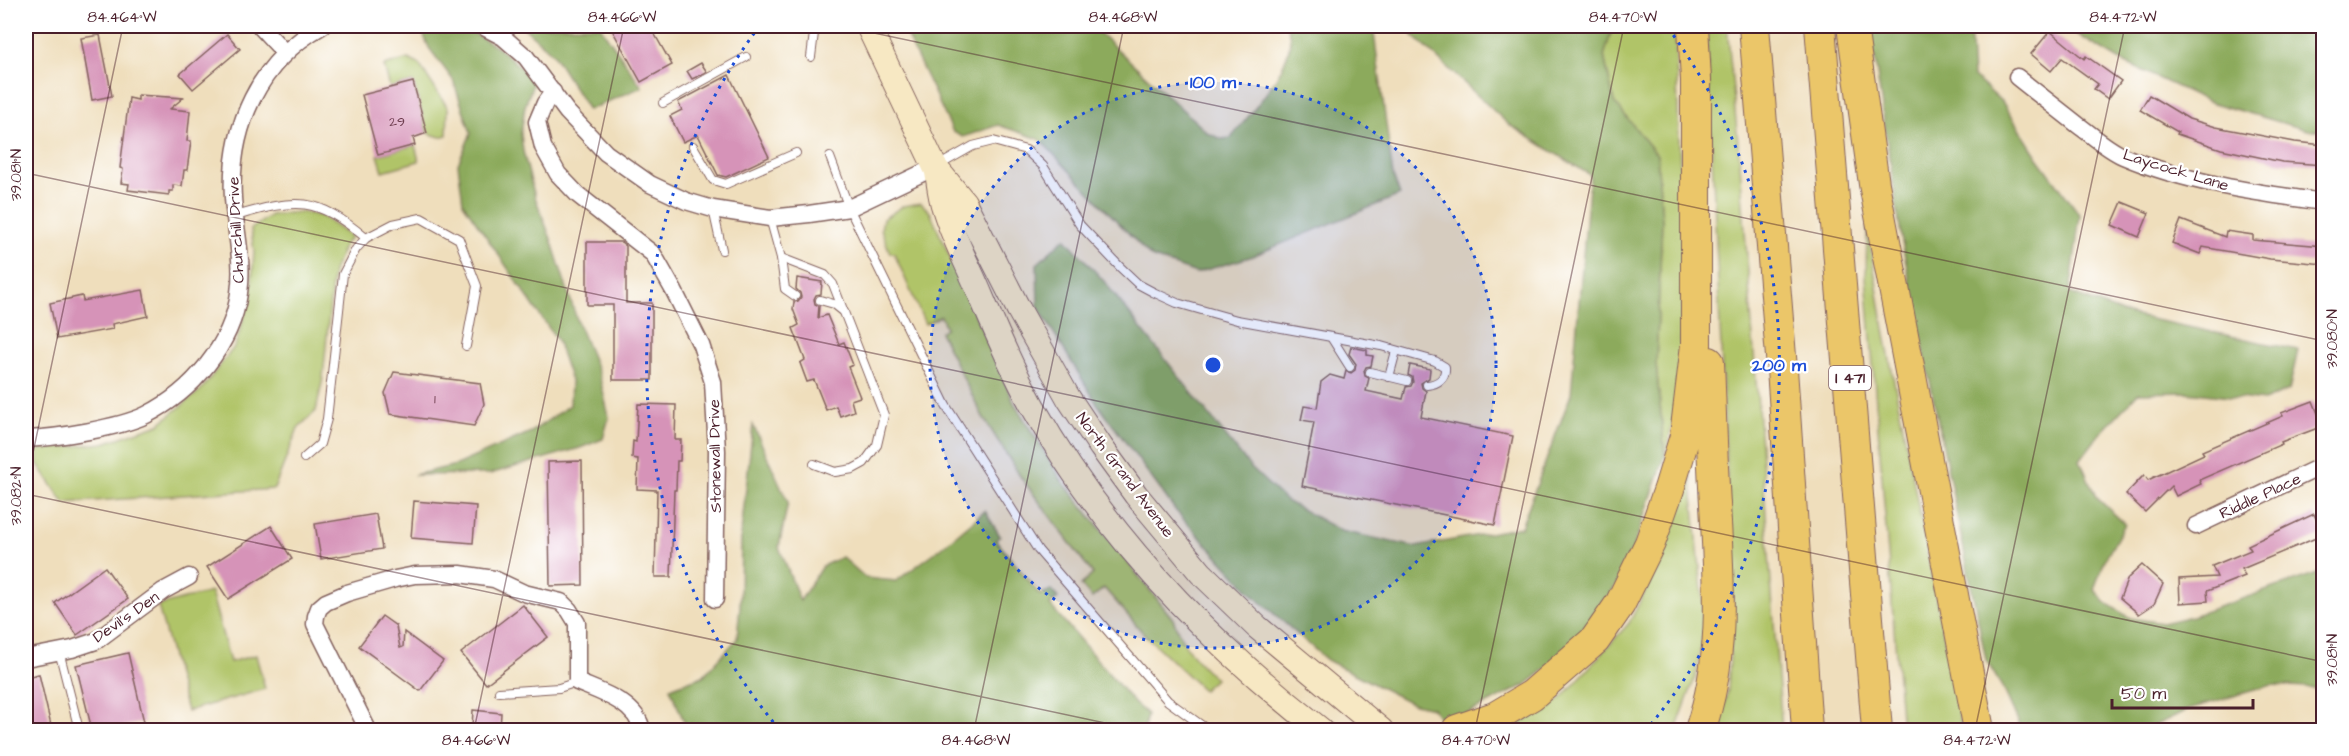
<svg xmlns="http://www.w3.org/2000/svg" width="2349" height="756" viewBox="0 0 2349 756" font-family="'Architects Daughter',sans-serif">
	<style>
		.green { fill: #b0c468; stroke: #7d724a; stroke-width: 1.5 }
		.forest { fill: #8caa5c; stroke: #6b6444; stroke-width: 1.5 }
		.building { fill: #d693b8 }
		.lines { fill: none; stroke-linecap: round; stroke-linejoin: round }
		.service-casing { stroke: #84625e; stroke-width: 10 }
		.minor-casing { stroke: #84625e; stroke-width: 19 }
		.secondary-casing { stroke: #84625e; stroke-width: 26 }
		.motorway-casing { stroke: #84625e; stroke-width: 32 }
		.service { stroke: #fff; stroke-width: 8 }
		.minor { stroke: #fff; stroke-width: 16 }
		.secondary { stroke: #f7e8c3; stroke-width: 24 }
		.motorway { stroke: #ebc669; stroke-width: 30 }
		.ticks { fill: none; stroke: #4a1f2b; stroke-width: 1.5; stroke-opacity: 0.45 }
		.ring { fill: none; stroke: #1d4ed8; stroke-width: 3; stroke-dasharray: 3 6 }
		.labels { text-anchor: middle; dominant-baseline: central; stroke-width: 4.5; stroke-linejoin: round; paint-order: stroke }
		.number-label { font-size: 14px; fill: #6d3c4e }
		.shield { fill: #fff; stroke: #80626b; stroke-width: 1.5 }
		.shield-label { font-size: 15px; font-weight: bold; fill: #4a1f2b }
		.street-label { font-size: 16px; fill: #4a1f2b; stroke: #fff }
		.centre { fill: #1d4ed8; stroke: #fff; stroke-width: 3 }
		.ring-label { font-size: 18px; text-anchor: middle; font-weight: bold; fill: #1d4ed8; stroke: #fff; stroke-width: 4.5; stroke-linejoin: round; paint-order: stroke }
		.neatline { fill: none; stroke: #4a1f2b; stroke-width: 2 }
		.ticks-label { font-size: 15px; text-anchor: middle; fill: #4a1f2b }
	</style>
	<rect width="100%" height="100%" fill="#fff"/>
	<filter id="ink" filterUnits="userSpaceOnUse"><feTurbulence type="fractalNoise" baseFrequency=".0167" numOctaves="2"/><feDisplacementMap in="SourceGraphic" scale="12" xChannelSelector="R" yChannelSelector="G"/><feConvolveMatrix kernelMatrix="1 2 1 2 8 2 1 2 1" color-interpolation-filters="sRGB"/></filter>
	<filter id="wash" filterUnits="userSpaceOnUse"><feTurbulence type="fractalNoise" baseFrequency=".008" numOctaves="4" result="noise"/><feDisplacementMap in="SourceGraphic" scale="24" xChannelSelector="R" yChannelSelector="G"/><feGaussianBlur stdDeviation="1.35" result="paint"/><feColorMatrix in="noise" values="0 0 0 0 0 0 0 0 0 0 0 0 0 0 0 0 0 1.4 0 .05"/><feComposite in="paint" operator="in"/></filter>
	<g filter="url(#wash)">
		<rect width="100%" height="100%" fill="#efdebc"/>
		<g class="green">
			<polygon points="1613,26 1675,26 1684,283 1678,398 1665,457 1656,364 1662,220 1657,155 1614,102 1604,56"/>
			<polygon points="1706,26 1727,26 1740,164 1782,730 1718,730 1728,690 1733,607"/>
			<polygon points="408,59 419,64 448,108 447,135 440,137 427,133 413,82 390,88 384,66"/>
			<polygon points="415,145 419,161 383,171 378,155"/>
			<path d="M921,203L930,212L1014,403L1062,481L1173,619C1184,648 1193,657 1215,679L1203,690L1145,635L1104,588L1092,598L1081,585L1093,574L1020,476L983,417L940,332L946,328L941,316L925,324L894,253H890L881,229L883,219L903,206Z"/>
			<polygon points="300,212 321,216 351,237 345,244 333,272 323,378 316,411 298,428 274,489 64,503 37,463 37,450 104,443 159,424 201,390 235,346 251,295 254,251 251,229 271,215"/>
			<polygon points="1867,227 1885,335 1962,730 1902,730 1866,277"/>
			<polygon points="1691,475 1705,622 1696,675 1676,730 1508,730 1560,700 1629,623 1661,560"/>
			<polygon points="211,592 230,662 256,655 265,689 187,711 158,606"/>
		</g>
		<g class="forest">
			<path d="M420,26C429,25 439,24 449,26C477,29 519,60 533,84L525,106L521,134L523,151L535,197L551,239L578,323L599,374L609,417L603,439L580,448L490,474L414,475L456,465L531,432L570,405L571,381L557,340L463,203L458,164L471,133L453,80L429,48Z"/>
			<polygon points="522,26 600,26 642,87 588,110 553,54"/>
			<path d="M902,26H1092L1208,133L1221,139L1231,138C1249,114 1305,56 1286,26H1373L1393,176L1400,195L1250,257L1196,273L1151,257L1039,139L998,125L963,137L953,132Z"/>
			<polygon points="1403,26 1613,26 1604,56 1614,102 1657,155 1662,220 1656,364 1665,457 1626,569 1595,619 1562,656 1525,685 1445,725 1432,708 1411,703 1327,660 1256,598 1176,511 1096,402 1038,307 1037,264 1065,238 1103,280 1250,467 1286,501 1341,531 1416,547 1521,527 1571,394 1590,175 1508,124"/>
			<polygon points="1870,26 1970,26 1973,76 2003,103 2038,158 2080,215 2070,293 2122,313 2298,350 2289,390 2264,401 2187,392 2138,393 2099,435 2080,460 2096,497 2125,524 2105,560 2094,589 2106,603 2130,618 2162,623 2192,616 2323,571 2323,692 2307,687 2272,685 2192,708 2145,730 2022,730 2005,692 1986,660 1902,242"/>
			<polygon points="2068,26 2323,26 2323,130 2307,130 2210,102 2119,60 2076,34"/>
			<polygon points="753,425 788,502 779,547 800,601 822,566 842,557 866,578 896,581 941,548 985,511 1000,536 996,540 1040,595 1051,590 1058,598 1050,605 1135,704 1147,714 1144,730 696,730 685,724 670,688 703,676 737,639 740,606 741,533"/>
		</g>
		<g id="blocks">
			<g class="building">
				<polygon points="610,26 650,26 672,65 641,82"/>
				<polygon points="2050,31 2084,59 2086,56 2121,81 2108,99 2094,89 2098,84 2062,58 2051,71 2031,54"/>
				<polygon points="227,34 240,49 193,89 180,74"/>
				<polygon points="100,35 112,96 92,100 81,38"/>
				<polygon points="701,63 707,72 692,79 687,71"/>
				<polygon points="729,75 769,157 726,177 718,175 698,135 683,142 670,116 682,110 678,102"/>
				<polygon points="413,82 427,133 413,138 415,145 378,155 362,95"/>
				<polygon points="138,95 183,98 170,109 190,111 187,141 191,141 187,170 184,170 182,186 173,185 173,191 169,191 169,195 128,190 129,184 121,183 123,169 120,168 129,98 138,100"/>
				<polygon points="2149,95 2189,119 2216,127 2295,142 2324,145 2324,165 2282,162 2221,149 2177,134 2178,132 2140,110"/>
				<polygon points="2122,202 2149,213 2139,237 2112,225"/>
				<polygon points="2181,220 2225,237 2226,231 2253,235 2253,240 2324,246 2324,264 2270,259 2203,247 2200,254 2172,243"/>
				<polygon points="587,242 621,242 626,246 626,303 652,303 652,380 613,380 613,305 587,305"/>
				<polygon points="797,278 822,282 821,294 816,295 814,299 815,304 819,306 818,318 827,315 839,344 844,342 853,365 848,367 860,397 851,400 854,411 840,416 836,406 826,410 814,380 807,382 800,363 805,360 793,328 799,325 793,309 794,302 798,301 801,297 800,293 796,289"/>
				<polygon points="143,290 148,316 112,324 113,329 57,339 50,303 82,296 83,301"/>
				<polygon points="1351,347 1367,350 1367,355 1373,356 1371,366 1366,367 1364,371 1365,376 1369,378 1366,391 1403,399 1406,387 1411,386 1413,382 1412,377 1408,375 1410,365 1430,369 1429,378 1421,383 1422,388 1426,391 1421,417 1513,436 1495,525 1302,486 1314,422 1301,420 1304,406 1317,408 1321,382 1330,375 1344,379 1346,371 1351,373 1355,370 1356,364 1349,354"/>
				<polygon points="394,372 480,383 484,404 474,426 390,414 385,393"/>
				<polygon points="2313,401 2323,426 2281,442 2282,444 2199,480 2201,484 2176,496 2171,486 2145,512 2126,494 2144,475 2148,480 2204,454 2202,451 2283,416 2281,413"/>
				<polygon points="638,404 676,405 675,440 681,440 680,461 677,461 676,490 674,490 671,577 655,577 657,490 637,489 638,459 632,458 633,441 636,442"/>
				<polygon points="582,461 583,585 550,586 548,462"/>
				<polygon points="414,501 476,506 473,543 411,538"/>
				<polygon points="376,514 382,549 321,559 315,524"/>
				<polygon points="2314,514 2323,535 2242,569 2245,576 2207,591 2208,601 2180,603 2179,579 2217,577 2212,566 2251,550 2248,545"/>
				<polygon points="271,526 292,559 228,599 207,567"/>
				<polygon points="2142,565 2163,584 2154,604 2139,614 2120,598 2128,578"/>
				<polygon points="105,567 128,599 77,635 55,603"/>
				<polygon points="523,605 548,637 486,684 461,653"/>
				<polygon points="382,616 396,626 400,648 403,647 404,632 443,661 420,691 359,646"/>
				<polygon points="128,653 144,722 108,730 92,730 76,665"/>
				<polygon points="39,674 52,730 26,730 26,677"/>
				<polygon points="473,710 501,713 500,729 472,727"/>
			</g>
		</g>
	</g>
	<g filter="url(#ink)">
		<use href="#blocks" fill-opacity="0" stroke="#84625e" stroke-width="1.5"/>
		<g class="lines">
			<defs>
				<g id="service">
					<polyline points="810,26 814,33 811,57"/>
					<polyline points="663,103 746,57"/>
					<polyline points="693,146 713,180 726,184 796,153"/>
					<polyline points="830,157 849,208 946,406 1038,550 1168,701 1208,730"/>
					<path d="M936,167L973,146L993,141L1026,150L1043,166L1080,225L1120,267L1138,284L1153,292L1177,303L1205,311L1237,320L1381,346L1435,361L1445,367C1446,378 1438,384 1427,385"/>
					<polyline points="713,209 722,250"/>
					<path d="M236,216C298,198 315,196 366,238"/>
					<polyline points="770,218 781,258 825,275 833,284 884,415 877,445 864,463 853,469 835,472 814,464"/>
					<polyline points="781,258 785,289 795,296"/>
					<polyline points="820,300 834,304 844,312"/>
					<polyline points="1331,337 1350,367"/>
					<polyline points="1370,372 1407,381"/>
					<polyline points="1389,377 1396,351"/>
					<polyline points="304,458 320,444 327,419 343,274 356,249 366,238 393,224 421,218 459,239 477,286 466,346"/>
					<polyline points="59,651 79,730"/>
					<polyline points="499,692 559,688 577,682"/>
				</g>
				<g id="minor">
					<polyline points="260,26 285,53"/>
					<polyline points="482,26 503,37 526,57 567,112 606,153 650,184 686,201 713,209 770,218 809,214 849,208 935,167"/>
					<path d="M2017,77C2037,93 2058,109 2078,125C2092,135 2107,149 2123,156C2186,183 2257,193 2324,202"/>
					<polyline points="553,92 545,103 537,122 543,147 558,174 578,195 653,254 674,291 701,345 713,382 717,451 715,599"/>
					<path d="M26,439C55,438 119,428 146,415C192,392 232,345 239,293C244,260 235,230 233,198C229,127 259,61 322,26"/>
					<polyline points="2196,526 2324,465"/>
					<polyline points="26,658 72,649 96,641 163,591 189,577"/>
					<path d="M368,730L315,624L316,616L319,608L326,602L347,593L395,579L415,575L460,574L494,579L524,593L561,602L569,610L577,623V682C600,692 636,702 642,730"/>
				</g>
				<g id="secondary">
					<polyline points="868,26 935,167 964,202 1019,310 1069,399 1101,447 1136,495 1201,573 1257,627 1381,730"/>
					<path d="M937,172C939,184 940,197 944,208C953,238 969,267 981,296C997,334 1013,371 1033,407C1104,534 1207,641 1321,730"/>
				</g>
				<g id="motorway">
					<polyline points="1754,26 1782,369 1807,730"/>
					<polyline points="1820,26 1877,730"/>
					<polyline points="1852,26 1874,184 1979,730"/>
					<polyline points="1457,730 1495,717 1532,695 1595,640 1620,604 1650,543 1669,489 1685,436 1696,345 1696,80 1693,26"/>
					<path d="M1700,730C1726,655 1719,582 1715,504C1712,457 1711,409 1709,362"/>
				</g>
			</defs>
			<use href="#service" class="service-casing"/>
			<use href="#minor" class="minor-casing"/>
			<use href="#secondary" class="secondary-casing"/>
			<use href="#motorway" class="motorway-casing"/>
			<use href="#service" class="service"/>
			<use href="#minor" class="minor"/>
			<use href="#secondary" class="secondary"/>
			<use href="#motorway" class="motorway"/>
		</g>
	</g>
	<path class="ticks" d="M841,26L2324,341M26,173L2324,662M26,486L123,26M26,494L1138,730M474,730L624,26M974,730L1124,26M1475,730L1624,26M1975,730L2125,26"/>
	<circle cx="1213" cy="365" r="283" fill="#1d4ed8" fill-opacity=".12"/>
	<g class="ring">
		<circle cx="1213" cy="365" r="283"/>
		<path d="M779 729A566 566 0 0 1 758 28M1668 28A566 566 0 0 1 1647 729"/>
	</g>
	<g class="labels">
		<g class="number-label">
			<text x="397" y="122">29</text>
			<text x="435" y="399">1</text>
		</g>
		<rect class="shield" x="1829" y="366" width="42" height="24" rx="4.5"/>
		<g class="shield-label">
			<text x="1850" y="378">I 471</text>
		</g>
		<g class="street-label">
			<text transform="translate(2176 170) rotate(17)">Laycock Lane</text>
			<text transform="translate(236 230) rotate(-93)">Churchill Drive</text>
			<text transform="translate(715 456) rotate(-91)">Stonewall Drive</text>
			<text transform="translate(1125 475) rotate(53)">North Grand Avenue</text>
			<text transform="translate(2260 496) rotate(-25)">Riddle Place</text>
			<text transform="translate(126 617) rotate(-35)">Devil’s Den</text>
		</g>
	</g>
	<circle cx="1213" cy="365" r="9" class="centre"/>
	<g class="ring-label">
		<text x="1213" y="88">100 m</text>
		<text x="1779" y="371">200 m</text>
	</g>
	<rect width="2349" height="756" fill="none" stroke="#fff" stroke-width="66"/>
	<path d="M2112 699v9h141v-9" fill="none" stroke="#4a1f2b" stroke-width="3"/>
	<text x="2121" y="699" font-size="18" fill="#4a1f2b" stroke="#ffffff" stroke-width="4.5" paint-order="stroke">50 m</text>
	<rect x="33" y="33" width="2283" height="690" class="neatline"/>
	<g class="ticks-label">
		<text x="122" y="22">84.464°W</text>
		<text x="622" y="22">84.466°W</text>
		<text x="1123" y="22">84.468°W</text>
		<text x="1623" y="22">84.470°W</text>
		<text x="2123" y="22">84.472°W</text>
		<text transform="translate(16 175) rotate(-90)" y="5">39.081°N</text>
		<text transform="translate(2332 339) rotate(-90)" y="5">39.080°N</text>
		<text transform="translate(16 496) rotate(-90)" y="5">39.082°N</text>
		<text transform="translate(2332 660) rotate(-90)" y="5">39.081°N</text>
		<text x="476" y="745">84.466°W</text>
		<text x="976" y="745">84.468°W</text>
		<text x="1476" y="745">84.470°W</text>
		<text x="1977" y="745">84.472°W</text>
	</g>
</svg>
